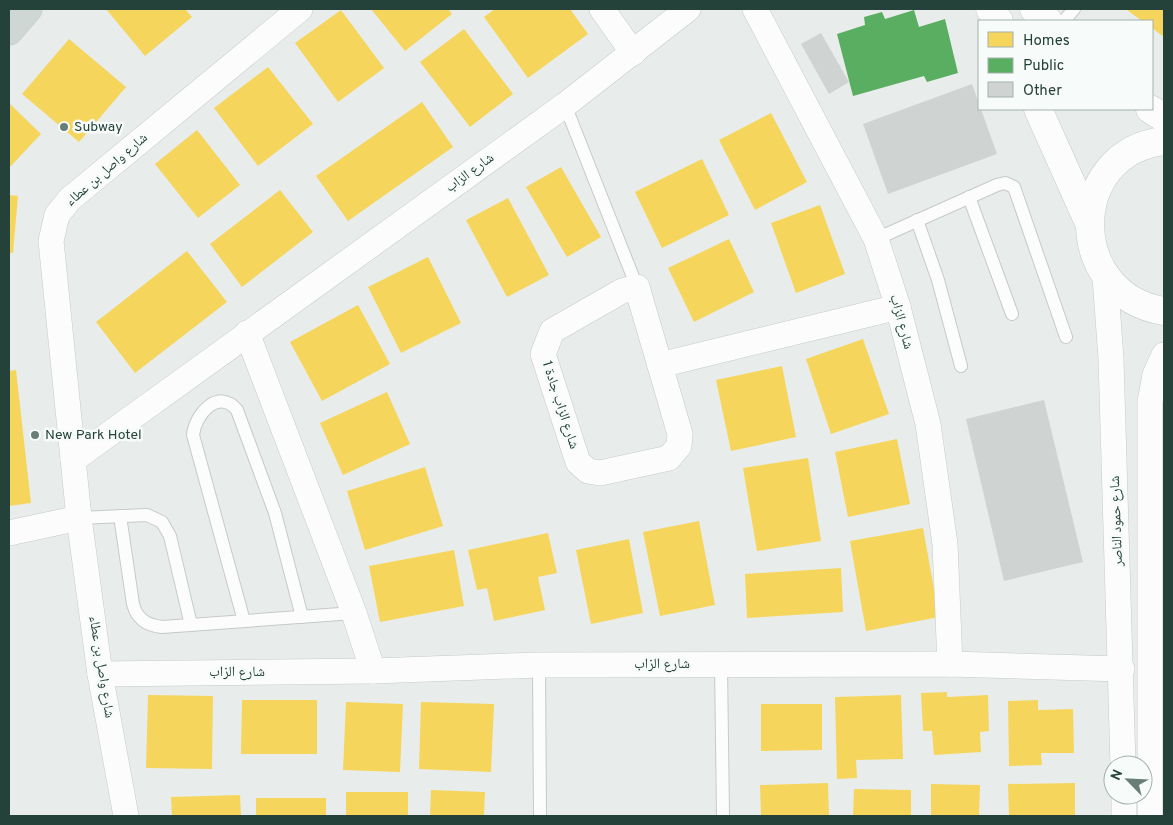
<svg xmlns="http://www.w3.org/2000/svg" width="1173" height="825" viewBox="0 0 1173 825" font-family="Overpass,'Noto Naskh Arabic',sans-serif">
	<style>
		.homes { fill: #f6d55c }
		.public { fill: #5aae61 }
		.building { fill: #cfd4d2 }
		.lines { fill: none; stroke-linecap: round; stroke-linejoin: round }
		.lane-casing { stroke: #c5cac8; stroke-width: 14 }
		.street-casing { stroke: #c5cac8; stroke-width: 26 }
		.secondary-casing { stroke: #c3cbc8; stroke-width: 29 }
		.primary-casing { stroke: #c3ccc9; stroke-width: 29 }
		.lane { stroke: #fcfcfc; stroke-width: 12 }
		.street { stroke: #fcfcfc; stroke-width: 25 }
		.secondary { stroke: #fcfcfc; stroke-width: 28 }
		.primary { stroke: #cfd7d5; stroke-width: 28 }
		.poi-dot { fill: #697e78; stroke: #f7fbf9; stroke-width: 2 }
		.labels { text-anchor: middle; dominant-baseline: central; stroke-width: 5; stroke-linejoin: round; paint-order: stroke }
		.poi-label { font-size: 14px; fill: #24423a; stroke: #f7fbf9; text-anchor: start }
		.street-label { font-size: 14px; fill: #24423a; stroke: #f7fbf9 }
	</style>
	<rect width="100%" height="100%" fill="#e8edeb"/>
	<g class="homes">
		<polygon points="106,9 185,9 192,17 145,56"/>
		<polygon points="371,9 448,9 452,14 405,51"/>
		<polygon points="495,9 570,9 588,34 528,78 484,17"/>
		<polygon points="1128,9 1164,9 1164,37 1152,28 1152,21 1142,21 1127,10"/>
		<polygon points="341,10 384,68 338,102 295,43"/>
		<polygon points="464,29 513,94 470,127 420,62"/>
		<polygon points="69,39 126,87 79,142 22,94"/>
		<polygon points="268,67 313,124 258,166 214,108"/>
		<polygon points="422,102 453,147 348,221 316,176"/>
		<polygon points="10,104 41,134 9,168 9,105"/>
		<polygon points="771,113 807,182 755,210 719,140"/>
		<polygon points="197,130 240,185 198,218 155,164"/>
		<polygon points="702,159 729,215 662,248 635,192"/>
		<polygon points="561,167 601,237 567,257 526,187"/>
		<polygon points="280,190 313,232 242,287 210,244"/>
		<polygon points="9,195 18,196 13,253 9,253"/>
		<polygon points="508,198 549,275 507,297 466,220"/>
		<polygon points="820,205 845,274 796,293 771,223"/>
		<polygon points="729,239 754,292 694,322 668,268"/>
		<polygon points="187,251 227,302 135,373 96,322"/>
		<polygon points="428,257 461,323 401,353 368,287"/>
		<polygon points="358,305 390,364 322,401 290,342"/>
		<polygon points="863,339 889,414 831,434 806,359"/>
		<polygon points="782,366 796,437 731,451 716,380"/>
		<polygon points="16,370 31,503 9,506 9,371"/>
		<polygon points="387,392 410,444 343,475 320,423"/>
		<polygon points="897,439 910,504 848,517 835,452"/>
		<polygon points="808,458 821,541 757,551 743,468"/>
		<polygon points="425,467 443,526 365,550 347,491"/>
		<polygon points="699,521 715,605 660,616 643,532"/>
		<polygon points="923,528 939,617 866,631 850,541"/>
		<polygon points="548,533 557,573 538,577 545,610 494,621 487,588 477,590 468,550"/>
		<polygon points="629,539 643,613 591,624 576,550"/>
		<polygon points="454,550 464,606 380,622 369,566"/>
		<polygon points="841,568 843,612 747,618 745,574"/>
		<polygon points="947,692 947,697 988,695 989,731 980,732 981,752 934,755 932,731 923,731 921,693"/>
		<polygon points="148,695 213,696 212,769 146,768"/>
		<polygon points="901,695 903,759 856,760 857,778 837,779 835,697"/>
		<polygon points="242,700 317,700 317,754 241,754"/>
		<polygon points="1038,700 1038,710 1073,709 1074,753 1041,753 1042,765 1009,766 1008,701"/>
		<polygon points="346,702 403,704 400,772 343,770"/>
		<polygon points="421,702 494,704 491,772 419,769"/>
		<polygon points="761,704 822,704 822,750 761,751"/>
		<polygon points="828,783 829,816 761,816 760,785"/>
		<polygon points="1075,783 1075,816 1009,816 1008,784"/>
		<polygon points="931,784 980,785 979,816 931,816"/>
		<polygon points="854,789 911,790 911,816 853,816"/>
		<polygon points="431,790 485,792 484,816 430,816"/>
		<rect x="346" y="792" width="62" height="24"/>
		<polygon points="240,795 241,816 172,816 171,797"/>
		<rect x="256" y="798" width="70" height="18"/>
	</g>
	<polygon class="public" points="914,10 919,27 945,19 958,73 927,82 924,76 853,96 837,34 865,25 864,17 882,12 885,19"/>
	<g class="building">
		<polygon points="821,33 849,82 829,94 801,44"/>
		<polygon points="972,84 997,154 888,194 863,124"/>
		<polygon points="1044,400 1083,562 1004,581 966,419"/>
	</g>
	<g class="lines">
		<defs>
			<g id="lane">
				<polyline points="1064,21 1074,9"/>
				<polyline points="565,105 637,287"/>
				<polyline points="969,197 1012,314"/>
				<polyline points="917,220 938,280 961,366"/>
				<polyline points="876,239 997,185 1005,183 1014,187 1066,337"/>
				<path d="M120,516L133,604C137,619 146,625 162,627L354,613"/>
				<polyline points="79,518 147,515 162,522 170,536 191,625"/>
				<path d="M244,621L193,435C195,415 218,387 237,410L275,513L302,617"/>
				<polyline points="721,664 723,816"/>
				<polyline points="539,665 540,816"/>
			</g>
			<g id="street">
				<polyline points="602,9 633,53"/>
				<polyline points="755,9 876,239 898,307 928,424 945,544 950,664"/>
				<polyline points="1105,277 1111,359 1123,765"/>
				<polygon points="637,287 680,434 679,446 669,458 600,473 588,471 578,462 543,354 552,331 622,291"/>
				<polyline points="247,333 354,613 373,671"/>
				<polyline points="660,365 898,307"/>
				<polyline points="73,460 565,105 688,9"/>
				<polyline points="9,533 79,518"/>
				<polyline points="100,674 373,671 539,665 950,664 1122,669"/>
				<polyline points="1124,795 1124,816"/>
				<polyline points="126,816 100,674 79,518 51,241 57,215 70,199 300,9"/>
				<polyline points="1150,816 1150,402 1155,375 1164,355"/>
			</g>
			<g id="secondary">
				<polyline points="990,9 999,21"/>
				<polyline points="1034,9 1048,21"/>
				<polyline points="1038,109 1089,223"/>
				<polyline points="1150,109 1164,118"/>
				<path d="M1164,141C1066,152 1065,295 1164,311"/>
			</g>
			<polyline id="primary" points="9,31 28,9"/>
		</defs>
		<use href="#lane" class="lane-casing"/>
		<use href="#street" class="street-casing"/>
		<use href="#secondary" class="secondary-casing"/>
		<use href="#primary" class="primary-casing"/>
		<use href="#lane" class="lane"/>
		<use href="#street" class="street"/>
		<use href="#secondary" class="secondary"/>
		<use href="#primary" class="primary"/>
	</g>
	<g class="poi-dot">
		<circle cx="64" cy="127" r="5"/>
		<circle cx="35" cy="435" r="5"/>
	</g>
	<g class="labels">
		<g class="poi-label">
			<text x="74" y="127">Subway</text>
			<text x="45" y="435">New Park Hotel</text>
		</g>
		<g class="street-label">
			<text transform="translate(107 170) rotate(-41)">شارع واصل بن عطاء</text>
			<text transform="translate(470 173) rotate(-36)">شارع الزاب</text>
			<text transform="translate(901 322) rotate(75)">شارع الزاب</text>
			<text transform="translate(560 405) rotate(72)">شارع الزاب جادة 1</text>
			<text transform="translate(1117 521) rotate(-92)">شارع حمود الناصر</text>
			<text x="662" y="664">شارع الزاب</text>
			<text transform="translate(101 667) rotate(81)">شارع واصل بن عطاء</text>
			<text x="237" y="672">شارع الزاب</text>
		</g>
	</g>
	<rect width="1173" height="825" fill="none" stroke="#24423a" stroke-width="20"/>
	<rect x="978" y="20" width="175" height="90" fill="#f7fbf9" stroke="#a3b1ad"/>
	<rect x="988" y="32" width="25" height="15" fill="#f6d55c" stroke="#a3b1ad"/>
	<text x="1023" y="45" font-size="15" fill="#24423a">Homes</text>
	<rect x="988" y="58" width="25" height="15" fill="#5aae61" stroke="#a3b1ad"/>
	<text x="1023" y="70" font-size="15" fill="#24423a">Public</text>
	<rect x="988" y="82" width="25" height="15" fill="#cfd4d2" stroke="#a3b1ad"/>
	<text x="1023" y="95" font-size="15" fill="#24423a">Other</text>
	<g transform="translate(1128 780) rotate(294)"><circle r="24" fill="#f7fbf9" stroke="#a3b1ad"/>
	<path d="M0-4L9 19L0 12L-9 19Z" fill="#697e78"/>
	<text y="-8" font-size="14" font-weight="bold" text-anchor="middle" fill="#24423a">N</text>
	</g>
</svg>
